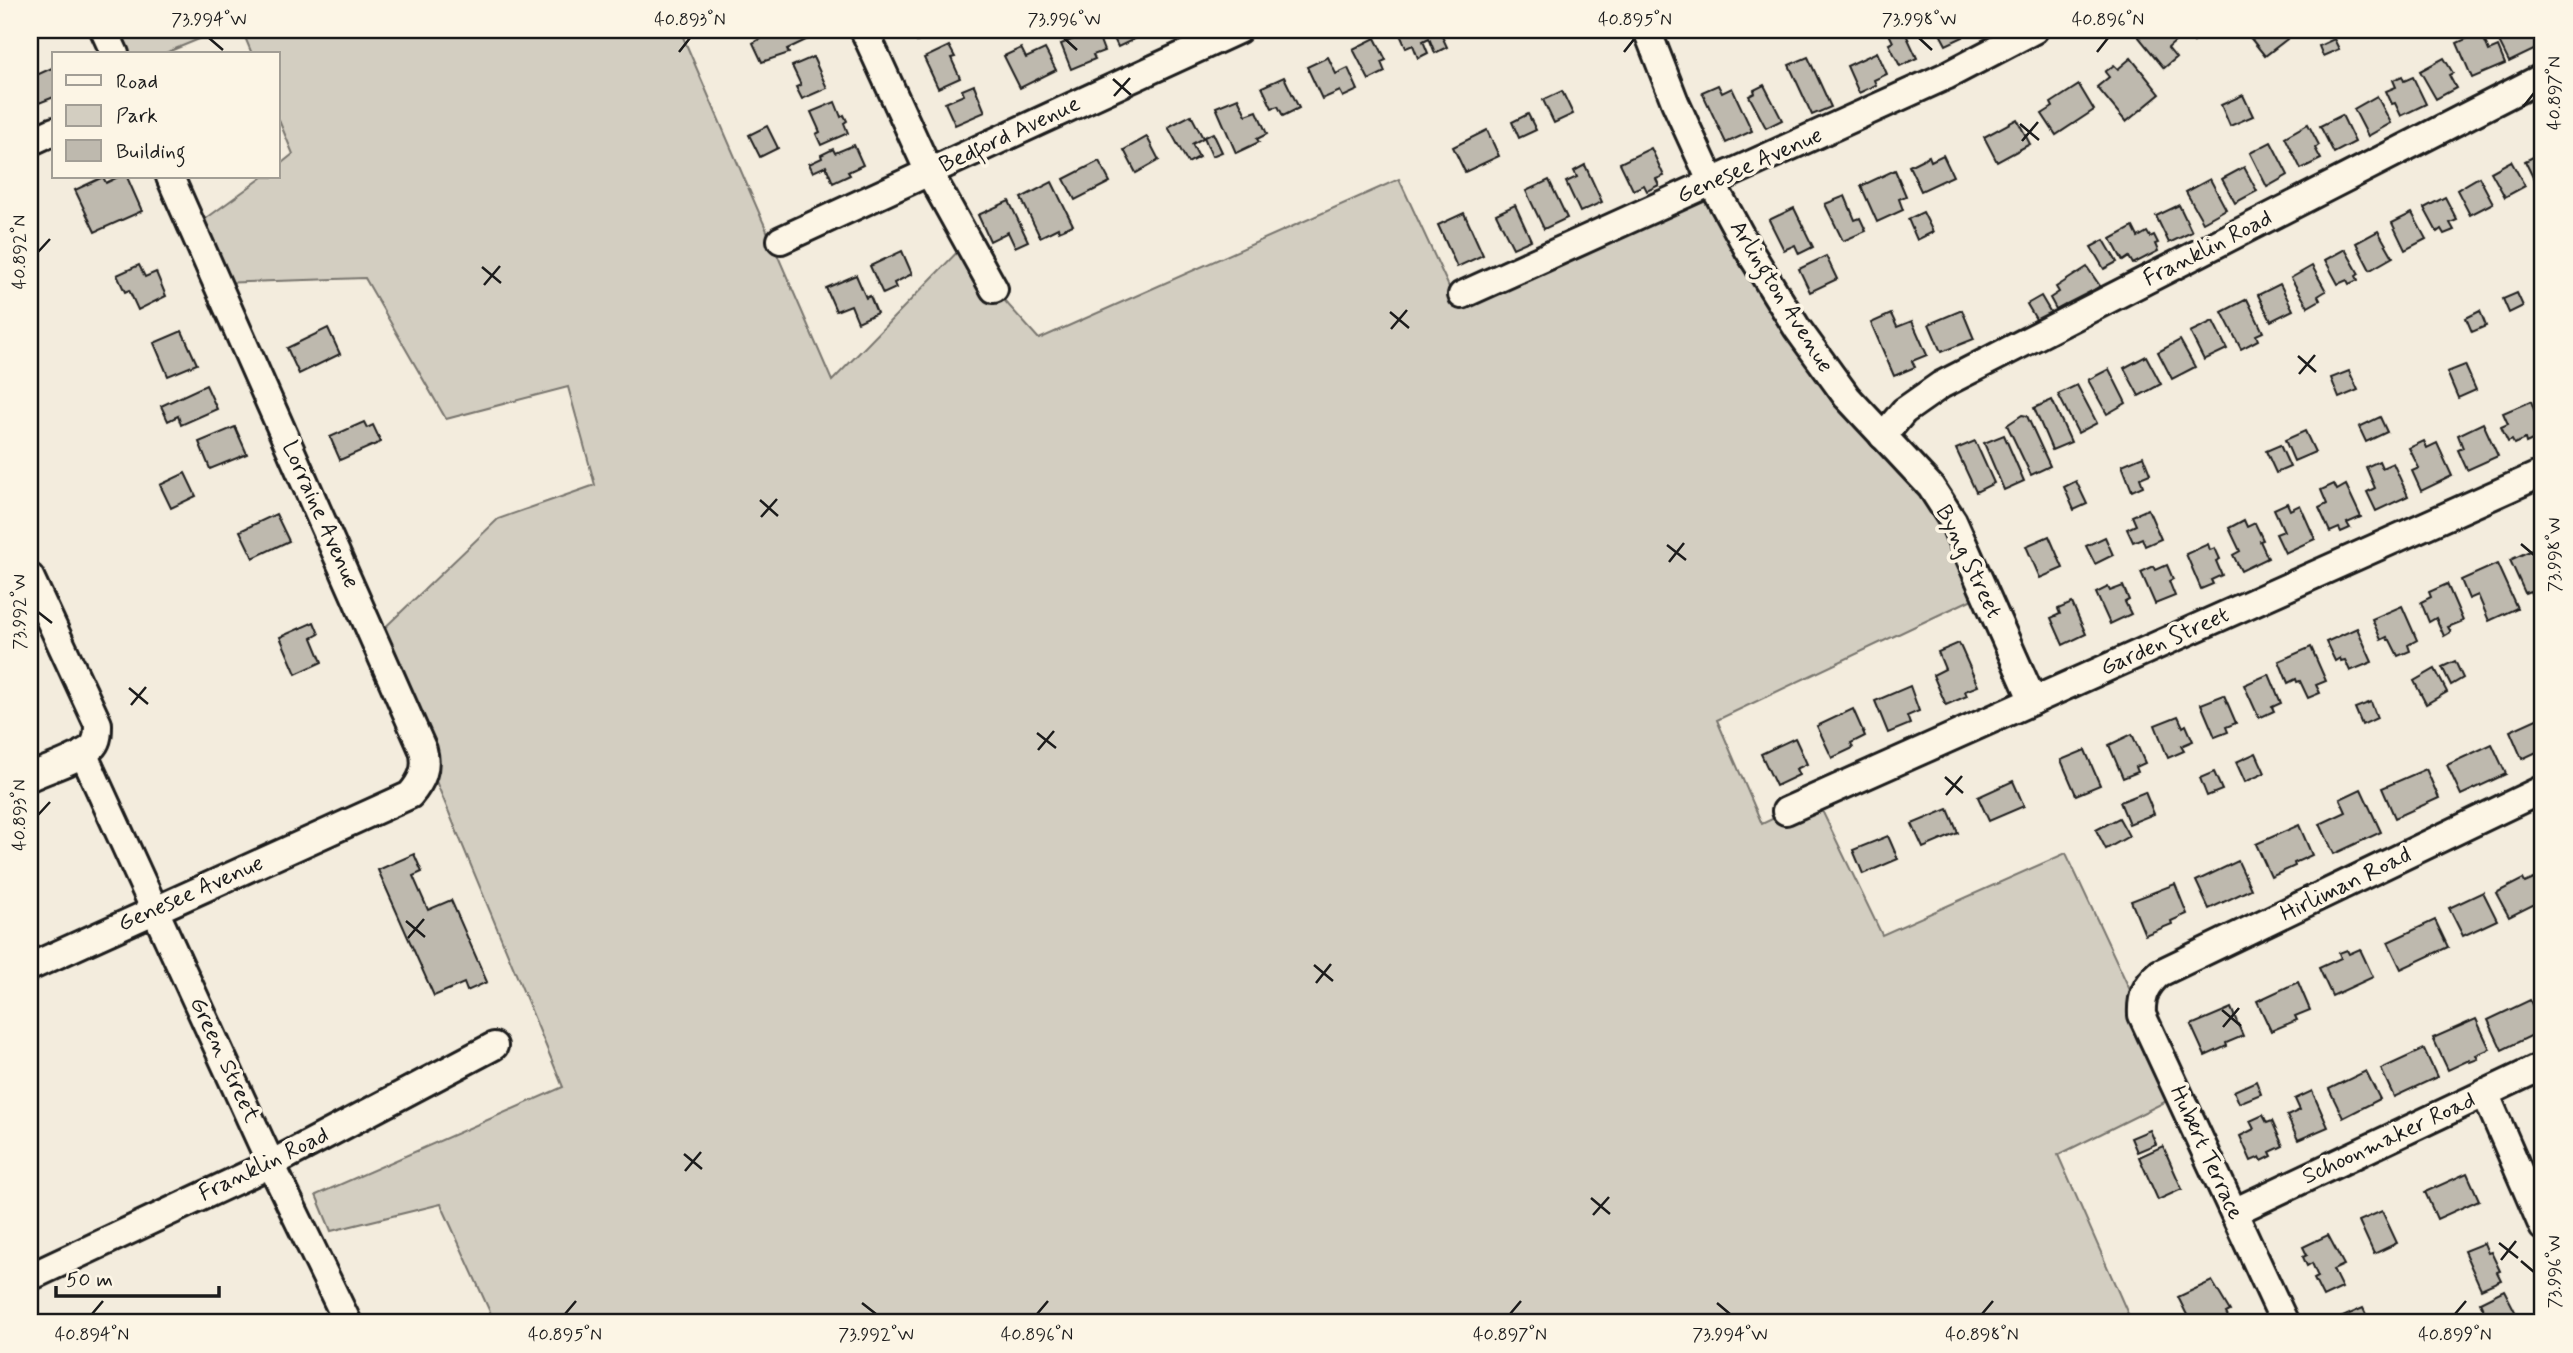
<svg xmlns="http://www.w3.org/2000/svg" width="2573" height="1353" viewBox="0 0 2573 1353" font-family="Mynerve,sans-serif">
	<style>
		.green { fill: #d3cec1; stroke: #78756e; stroke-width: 2 }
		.building { fill: #beb9ae; stroke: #1c1c1c; stroke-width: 2 }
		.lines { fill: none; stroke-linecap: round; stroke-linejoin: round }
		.minor-casing { stroke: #1c1c1c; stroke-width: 32 }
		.minor { stroke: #fcf5e5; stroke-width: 26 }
		.ticks { fill: none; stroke: #1c1c1c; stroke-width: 2.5 }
		.labels { text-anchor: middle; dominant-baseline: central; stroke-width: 7; stroke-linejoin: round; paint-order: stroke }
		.street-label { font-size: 23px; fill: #1c1c1c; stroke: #fcf5e5 }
		.neatline { fill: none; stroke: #1c1c1c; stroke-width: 2.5 }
		.ticks-label { font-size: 18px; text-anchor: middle; fill: #1c1c1c }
	</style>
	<rect width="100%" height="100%" fill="#f3ecdd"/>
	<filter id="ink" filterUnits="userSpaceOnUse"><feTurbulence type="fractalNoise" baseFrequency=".0143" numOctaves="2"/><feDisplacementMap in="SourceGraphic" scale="14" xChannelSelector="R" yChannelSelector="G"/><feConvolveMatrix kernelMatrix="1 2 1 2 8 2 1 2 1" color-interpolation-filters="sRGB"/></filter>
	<g filter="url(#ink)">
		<g class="green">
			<polygon points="104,30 221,30 163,54 115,54"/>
			<polygon points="242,30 680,30 832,381 968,241 994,289 1039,339 1399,179 1455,300 1712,183 1883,436 1985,593 1717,720 1762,824 1816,798 1882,935 2066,853 2179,1095 2058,1155 2132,1323 495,1323 441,1204 331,1231 316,1195 563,1087 423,750 374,638 498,519 595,485 568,387 446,419 365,278 217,283 193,228 263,177 278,177 278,166 293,154 278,118 278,54 252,54"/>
		</g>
		<g class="building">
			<polygon points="774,30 803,30 808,39 787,49 789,53 762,62 753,43"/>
			<polygon points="910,30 937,30 938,31 917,42"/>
			<polygon points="1096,30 1104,51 1093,55 1095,59 1071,69 1061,44"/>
			<polygon points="1110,30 1151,30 1151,31 1118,47"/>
			<polygon points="1398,30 1439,30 1447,47 1435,53 1429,38 1423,41 1428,53 1418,58 1413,45 1406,48"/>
			<polygon points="1887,30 1904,30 1917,58 1900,66 1889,44 1893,42"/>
			<polygon points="1938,30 1960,30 1963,37 1946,45"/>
			<polygon points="2143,30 2166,30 2176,41 2168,48 2176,58 2164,68 2137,35"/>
			<polygon points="2184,30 2208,30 2194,42"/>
			<polygon points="2244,30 2299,30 2265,56"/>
			<polygon points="2493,30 2532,30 2540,47 2509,62"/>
			<polygon points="2481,32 2489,51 2498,47 2505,64 2472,78 2457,43"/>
			<polygon points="1375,38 1386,60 1381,62 1385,72 1369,80 1353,49"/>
			<polygon points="2334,39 2339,49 2323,56 2319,46"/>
			<polygon points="949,46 955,57 951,58 960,78 938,88 924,58"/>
			<polygon points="1021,48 1026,58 1045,49 1056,70 1020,88 1004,56"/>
			<polygon points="1877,52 1887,74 1874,80 1876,85 1859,93 1847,66"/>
			<polygon points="813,57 827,88 802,99 796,87 801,85 792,66"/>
			<polygon points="1328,57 1336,74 1348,68 1358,90 1343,97 1340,91 1322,99 1307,67"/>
			<polygon points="1808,57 1831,107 1812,115 1789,65"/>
			<polygon points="2131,58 2160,94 2126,122 2097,87 2109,77 2105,72 2114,65 2118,69"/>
			<polygon points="2444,58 2453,73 2449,75 2456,88 2436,99 2420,71"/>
			<polygon points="54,67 54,97 39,103 30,78"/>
			<polygon points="2402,76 2404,81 2413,77 2426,104 2401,116 2395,103 2392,104 2386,91 2396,87 2393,80"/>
			<polygon points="1284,77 1299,108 1283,116 1278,106 1272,108 1262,87"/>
			<polygon points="974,85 985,112 955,125 945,103 964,95 962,90"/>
			<polygon points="1718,85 1722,93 1732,88 1752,131 1726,143 1702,92"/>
			<polygon points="1764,85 1782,120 1766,128 1749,96 1755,93 1754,90"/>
			<polygon points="2079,85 2094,110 2056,135 2042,114 2053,107 2051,103"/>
			<polygon points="1562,91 1573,114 1554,123 1543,100"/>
			<polygon points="2243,95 2253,116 2230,126 2221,105"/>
			<polygon points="2377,96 2391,123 2368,136 2354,109"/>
			<polygon points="1238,98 1246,115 1257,111 1267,134 1257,139 1259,142 1236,153 1216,107"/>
			<polygon points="835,102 841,117 844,115 847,121 844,123 848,133 821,145 816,134 820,132 811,112"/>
			<polygon points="1528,114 1536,130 1519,138 1512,122"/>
			<polygon points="1191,115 1203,138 1192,144 1199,157 1188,163 1168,127"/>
			<polygon points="2342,115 2355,142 2334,153 2320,126"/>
			<polygon points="2017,119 2030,144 1997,162 1984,137"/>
			<polygon points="2308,124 2319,145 2315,148 2321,159 2301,169 2285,137"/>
			<polygon points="767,126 778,148 760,157 749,135"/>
			<polygon points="1487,130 1499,156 1465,172 1453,147"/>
			<polygon points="1213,133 1222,152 1212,156 1204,137"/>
			<polygon points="1147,137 1159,160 1136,173 1124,150"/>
			<polygon points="2271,142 2288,175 2267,187 2250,153"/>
			<polygon points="854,145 863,165 848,172 850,175 833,183 826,166 813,172 809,164 822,158 821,155 833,149 835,153"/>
			<polygon points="1651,148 1664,176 1656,179 1659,185 1647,191 1644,185 1633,190 1620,163"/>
			<polygon points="2543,152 2543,193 2541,194 2525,161"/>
			<polygon points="1943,155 1953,176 1921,191 1909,166 1929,156 1931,161"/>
			<polygon points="1099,161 1110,182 1075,200 1064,179"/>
			<polygon points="2511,161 2525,186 2505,197 2491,172"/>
			<polygon points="1585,165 1602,202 1580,212 1566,182 1577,177 1574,171"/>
			<polygon points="2244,167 2257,191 2235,203 2222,179"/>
			<polygon points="1895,170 1906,196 1899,199 1903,210 1877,222 1861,186"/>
			<polygon points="103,177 106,183 118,177 127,177 142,211 95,232 75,190"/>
			<polygon points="2479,177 2493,203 2470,215 2457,190"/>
			<polygon points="2210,179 2226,209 2203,222 2186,192"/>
			<polygon points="1549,180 1567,218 1544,229 1526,191"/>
			<polygon points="1052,182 1073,225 1059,231 1058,228 1040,237 1021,198"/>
			<polygon points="1845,196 1855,220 1860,218 1866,231 1843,241 1825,204"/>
			<polygon points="2445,197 2457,220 2450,223 2454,230 2444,234 2441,229 2437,232 2424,208"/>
			<polygon points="1009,201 1028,241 1015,247 1008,232 990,241 978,215"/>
			<polygon points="1515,205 1531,240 1513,248 1496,214"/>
			<polygon points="2179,205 2192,232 2169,243 2156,216"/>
			<polygon points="1794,208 1813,247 1799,254 1795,245 1784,250 1769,220"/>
			<polygon points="1923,212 1933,232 1917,240 1908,219"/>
			<polygon points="1464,213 1483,255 1457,267 1438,225"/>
			<polygon points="2412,213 2426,239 2405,250 2392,223"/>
			<polygon points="2133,227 2138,237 2147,232 2150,237 2154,235 2158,243 2155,244 2158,251 2133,264 2129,257 2123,261 2111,239"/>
			<polygon points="2378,231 2393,257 2370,270 2356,243"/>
			<polygon points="2104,240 2117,262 2104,269 2091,247"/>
			<polygon points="2345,249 2359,274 2356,276 2358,280 2349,284 2347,280 2338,284 2325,260"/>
			<polygon points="902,251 912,274 894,283 896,288 883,294 870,266"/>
			<polygon points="1826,256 1837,279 1810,292 1799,269"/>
			<polygon points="139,265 145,277 156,272 166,296 138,310 129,290 125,292 117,275"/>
			<polygon points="2312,266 2326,291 2318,296 2320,300 2308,307 2291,278"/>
			<polygon points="2087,267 2100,286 2067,307 2065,304 2056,309 2050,298 2059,292 2056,287"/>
			<polygon points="856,275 866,298 870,296 877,313 858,322 851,305 836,311 826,288"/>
			<polygon points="2280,284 2293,310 2271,321 2258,295"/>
			<polygon points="2517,293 2523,306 2509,313 2503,299"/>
			<polygon points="2041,296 2051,313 2037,321 2027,304"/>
			<polygon points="2247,299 2263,332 2256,335 2258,340 2241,349 2222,312"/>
			<polygon points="1962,310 1974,339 1941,352 1929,324"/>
			<polygon points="2480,311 2486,326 2472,332 2466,318"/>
			<polygon points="1891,314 1897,327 1912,321 1927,355 1912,361 1915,367 1894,376 1871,323"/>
			<polygon points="2213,321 2227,349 2204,360 2190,332"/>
			<polygon points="328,328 340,354 299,374 287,348"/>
			<polygon points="182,331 197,364 168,376 154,343"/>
			<polygon points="2180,340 2195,367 2172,379 2158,352"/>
			<polygon points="2146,356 2161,384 2139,396 2124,368"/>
			<polygon points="2465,365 2476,390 2458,398 2447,372"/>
			<polygon points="2109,369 2126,403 2107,414 2088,380"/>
			<polygon points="2349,371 2358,390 2339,398 2331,378"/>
			<polygon points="206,385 217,409 181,425 178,416 168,421 161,406"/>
			<polygon points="2077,385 2097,423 2078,433 2058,394"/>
			<polygon points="2052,400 2071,442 2052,450 2034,408"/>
			<polygon points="2531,401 2543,435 2526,443 2525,439 2514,444 2512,440 2508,442 2501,427 2508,424 2503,413"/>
			<polygon points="2022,415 2027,416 2050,466 2031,475 2007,425"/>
			<polygon points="2380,417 2387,432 2366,442 2359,427"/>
			<polygon points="364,422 367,428 373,425 381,442 340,460 330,437"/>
			<polygon points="2483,423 2498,456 2467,470 2458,450 2463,448 2458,435"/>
			<polygon points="235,427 247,454 210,469 199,442"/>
			<polygon points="2305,431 2315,452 2294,461 2285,440"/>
			<polygon points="2004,435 2024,481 2004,490 1984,443"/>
			<polygon points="1975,441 1994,483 1976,492 1956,449"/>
			<polygon points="2424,441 2427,448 2437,443 2452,476 2421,491 2412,471 2419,468 2409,448"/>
			<polygon points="2280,445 2290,467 2276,473 2266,451"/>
			<polygon points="2143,456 2150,474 2140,478 2143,486 2132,491 2122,465"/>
			<polygon points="2379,461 2382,468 2393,463 2408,496 2376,511 2367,492 2375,488 2366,467"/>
			<polygon points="185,473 196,496 171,508 160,485"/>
			<polygon points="2076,481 2087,504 2074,510 2064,487"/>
			<polygon points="2334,484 2337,490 2346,485 2361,517 2347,523 2350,528 2341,532 2339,528 2330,532 2319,508 2327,504 2321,490"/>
			<polygon points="2287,503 2290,510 2300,505 2315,539 2285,553 2276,534 2284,531 2274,509"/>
			<polygon points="2148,509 2161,539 2145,546 2142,538 2133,542 2127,529 2136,525 2132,516"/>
			<polygon points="276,514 289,541 253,558 240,531"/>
			<polygon points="2244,520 2247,527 2255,523 2263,540 2260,541 2268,558 2241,571 2233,555 2240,551 2229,528"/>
			<polygon points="2049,536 2063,568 2040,578 2026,546"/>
			<polygon points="2105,537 2113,555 2095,564 2086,546"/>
			<polygon points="2208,544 2210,550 2215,548 2220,559 2216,561 2222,575 2211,580 2213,584 2201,589 2186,554"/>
			<polygon points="2536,548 2543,562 2543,592 2533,597 2530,591 2525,593 2510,560"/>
			<polygon points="2497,564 2517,608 2489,621 2478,595 2469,599 2461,580"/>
			<polygon points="2167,565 2173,579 2169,581 2175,596 2155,604 2141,572 2154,566 2156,570"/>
			<polygon points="2447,584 2463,621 2448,627 2451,632 2444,636 2436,618 2429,622 2421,602 2431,597 2429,592"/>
			<polygon points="2123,586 2129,600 2125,602 2131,614 2110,624 2096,593 2108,587 2110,591"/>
			<polygon points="2072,603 2086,634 2063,645 2051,618 2060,614 2058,609"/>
			<polygon points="2402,606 2417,640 2408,645 2410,651 2398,656 2390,640 2388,640 2387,637 2381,640 2372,619"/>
			<polygon points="314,622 319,634 312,638 322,662 296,674 280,637"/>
			<polygon points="2357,628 2372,662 2350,671 2345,660 2341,661 2340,658 2335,661 2326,642"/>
			<polygon points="1959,643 1978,686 1965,691 1967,696 1946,705 1933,675 1945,669 1938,652"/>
			<polygon points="2311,647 2326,681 2316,685 2320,693 2308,698 2300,681 2297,682 2296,679 2288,683 2279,661"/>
			<polygon points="2455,661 2463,678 2451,685 2442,667"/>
			<polygon points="2435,669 2447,692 2426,704 2414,681"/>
			<polygon points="2269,674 2281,703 2272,707 2274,711 2259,718 2244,685"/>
			<polygon points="1910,686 1919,711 1907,716 1910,724 1888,733 1875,701"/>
			<polygon points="2224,695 2236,723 2226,727 2228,732 2215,737 2201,704"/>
			<polygon points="2371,702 2377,718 2362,725 2355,708"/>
			<polygon points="1853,709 1865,736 1851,743 1853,748 1832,758 1817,726"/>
			<polygon points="2178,716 2183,727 2186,725 2193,741 2181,746 2184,751 2168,758 2155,725"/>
			<polygon points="2543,716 2543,749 2522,759 2510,731"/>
			<polygon points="2132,734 2145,763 2136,767 2138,772 2123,778 2109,745"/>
			<polygon points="1795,738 1807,764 1796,769 1799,775 1776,786 1761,754"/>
			<polygon points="2492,744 2506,774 2461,795 2447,765"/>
			<polygon points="2085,750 2100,785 2076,795 2061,760"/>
			<polygon points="2256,753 2265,773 2245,782 2236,762"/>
			<polygon points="2426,769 2439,798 2395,818 2382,788"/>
			<polygon points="2214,772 2222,790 2207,796 2200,778"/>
			<polygon points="2013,781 2024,806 1989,821 1978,797"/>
			<polygon points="2361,789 2381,832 2334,854 2320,824 2346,812 2340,799"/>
			<polygon points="2145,792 2154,814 2129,824 2120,802"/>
			<polygon points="1948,809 1958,833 1923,848 1912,824"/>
			<polygon points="2119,818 2129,836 2106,849 2096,830"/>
			<polygon points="2299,825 2312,855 2294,863 2295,866 2271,877 2256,844"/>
			<polygon points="1888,836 1898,859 1863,874 1853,850"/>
			<polygon points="414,854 422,872 413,876 428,910 451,900 487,982 467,991 464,983 434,996 378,870"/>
			<polygon points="2238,861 2251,889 2209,909 2196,881"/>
			<polygon points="2541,876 2543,900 2509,917 2496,893 2523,879 2525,883"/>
			<polygon points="2175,884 2187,914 2171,921 2172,924 2145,935 2131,901"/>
			<polygon points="2483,892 2497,920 2463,936 2449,908"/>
			<polygon points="2435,920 2448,947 2401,969 2388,942"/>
			<polygon points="2360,949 2373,977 2332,996 2319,968 2341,958 2339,953 2347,950 2349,954"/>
			<polygon points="2298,982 2310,1010 2295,1016 2297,1020 2271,1031 2257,1001"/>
			<polygon points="2530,1000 2543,1030 2502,1050 2488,1020"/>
			<polygon points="2231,1008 2243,1036 2226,1043 2227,1046 2205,1056 2191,1025"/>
			<polygon points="2476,1019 2490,1049 2476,1055 2478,1059 2470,1062 2469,1060 2448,1070 2433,1038"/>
			<polygon points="2424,1049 2437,1077 2394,1097 2381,1069"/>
			<polygon points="2366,1071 2380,1099 2343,1118 2329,1089"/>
			<polygon points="2256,1081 2261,1094 2239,1103 2234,1091"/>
			<polygon points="2312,1091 2328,1127 2298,1140 2287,1116 2300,1110 2295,1099"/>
			<polygon points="2263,1115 2267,1123 2272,1121 2283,1146 2270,1152 2272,1156 2262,1161 2260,1157 2251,1161 2240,1136 2254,1129 2250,1121"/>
			<polygon points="2150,1130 2156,1144 2137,1152 2131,1138"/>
			<polygon points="2163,1146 2182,1189 2158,1200 2139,1157"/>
			<polygon points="2467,1173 2479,1200 2437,1219 2425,1192"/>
			<polygon points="2382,1211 2397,1243 2374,1254 2359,1221"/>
			<polygon points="2328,1235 2344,1265 2333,1270 2342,1288 2323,1297 2314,1279 2318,1277 2312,1263 2307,1266 2303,1257 2307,1255 2303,1247"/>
			<polygon points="2484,1243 2488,1253 2491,1252 2500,1271 2497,1272 2501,1280 2481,1289 2464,1251"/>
			<polygon points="2212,1281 2230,1311 2226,1313 2231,1323 2191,1323 2178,1297"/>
			<polygon points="2504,1290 2521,1323 2476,1323 2487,1317 2480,1302"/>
			<polygon points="2363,1308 2370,1323 2340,1323 2338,1319"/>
		</g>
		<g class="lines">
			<defs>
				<g id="minor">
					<polyline points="104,30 115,54"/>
					<polyline points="864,30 929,172 994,289"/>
					<polyline points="1647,30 1675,102 1712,183 1748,249 1797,328 1847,397 1931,487 1953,521 2033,701"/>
					<polyline points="30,142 54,131"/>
					<polyline points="781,240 1238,30"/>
					<polyline points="1462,295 1946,76 2034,30"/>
					<polyline points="1883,436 1904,411 1941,385 2543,77"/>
					<path d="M30,577L98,724C98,732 98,740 93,746C81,759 46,769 30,777"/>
					<polyline points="83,753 271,1164 348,1323"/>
					<polyline points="1786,811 2543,473"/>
					<path d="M30,967L410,795C422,781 428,768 423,750L170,177"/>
					<polyline points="2485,1093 2543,1227"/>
					<polyline points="2234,1212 2543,1066"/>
					<polyline points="30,1277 271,1164 494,1046"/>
					<path d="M2285,1323L2142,1015C2141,996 2146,985 2160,973L2543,789"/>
				</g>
			</defs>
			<use href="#minor" class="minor-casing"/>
			<use href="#minor" class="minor"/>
		</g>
	</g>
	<path class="ticks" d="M209,38L223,50M1064,38L1077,50M1919,38L1932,50M679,52L690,38M1624,52L1635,38M2097,52L2108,38M1113,79L1131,95M1114,96L1130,78M2523,107L2534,93M2020,124L2039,140M2022,141L2038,122M38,252L50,239M482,267L501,283M484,285L500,266M1390,312L1409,328M1391,329L1407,310M2298,356L2316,372M2299,374L2315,355M760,500L778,516M761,517L777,499M2521,544L2534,555M1667,545L1686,560M1669,562L1684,543M38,612L52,623M129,688L148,704M131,705L146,687M1037,733L1056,748M1038,750L1054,731M1945,777L1963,793M1946,795L1962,776M38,815L50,802M406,921L425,937M408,938L424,919M1314,965L1333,981M1316,983L1331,964M2222,1010L2241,1026M2223,1027L2239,1008M684,1154L702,1169M685,1171L701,1152M1591,1198L1610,1214M1593,1215L1609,1197M2499,1243L2518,1258M2501,1260L2516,1241M2521,1261L2534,1272M862,1303L876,1314M1717,1303L1730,1314M92,1314L103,1301M565,1314L576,1301M1037,1314L1048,1301M1510,1314L1521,1301M1982,1314L1993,1301M2455,1314L2466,1301"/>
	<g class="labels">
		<g class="street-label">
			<text transform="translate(1010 135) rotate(-25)">Bedford Avenue</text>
			<text transform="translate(1750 166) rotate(-24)">Genesee Avenue</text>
			<text transform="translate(2208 249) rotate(-27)">Franklin Road</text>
			<text transform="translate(1781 297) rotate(58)">Arlington Avenue</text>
			<text transform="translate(320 515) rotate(66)">Lorraine Avenue</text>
			<text transform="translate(1968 562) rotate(64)">Byng Street</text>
			<text transform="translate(2165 642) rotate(-24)">Garden Street</text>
			<text transform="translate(2346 885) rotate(-26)">Hirliman Road</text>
			<text transform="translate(191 894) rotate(-24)">Genesee Avenue</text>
			<text transform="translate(224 1060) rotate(65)">Green Street</text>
			<text transform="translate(2389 1139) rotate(-25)">Schoonmaker Road</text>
			<text transform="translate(2206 1153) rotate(65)">Hubert Terrace</text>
			<text transform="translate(264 1165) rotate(-26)">Franklin Road</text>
		</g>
	</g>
	<rect width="2573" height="1353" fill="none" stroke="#fcf5e5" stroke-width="77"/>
	<rect x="52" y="52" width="228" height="126" fill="#fcf5e5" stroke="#a29e95" stroke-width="2"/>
	<rect x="66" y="75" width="35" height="10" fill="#fcf5e5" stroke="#a29e95" stroke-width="2"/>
	<text x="116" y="88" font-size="21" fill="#1c1c1c">Road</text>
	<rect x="66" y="105" width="35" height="21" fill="#d3cec1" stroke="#a29e95" stroke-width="2"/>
	<text x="116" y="122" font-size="21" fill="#1c1c1c">Park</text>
	<rect x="66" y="140" width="35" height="21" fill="#beb9ae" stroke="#a29e95" stroke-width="2"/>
	<text x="116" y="158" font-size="21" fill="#1c1c1c">Building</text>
	<path d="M56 1286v10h163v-10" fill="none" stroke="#1c1c1c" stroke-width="3.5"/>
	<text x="66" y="1286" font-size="21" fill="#1c1c1c" stroke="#fcf5e5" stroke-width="5" paint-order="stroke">50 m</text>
	<rect x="38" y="38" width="2496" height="1276" class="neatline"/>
	<g class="ticks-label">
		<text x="209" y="25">73.994°W</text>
		<text x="690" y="25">40.893°N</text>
		<text x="1064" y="25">73.996°W</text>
		<text x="1635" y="25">40.895°N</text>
		<text x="1919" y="25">73.998°W</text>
		<text x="2108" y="25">40.896°N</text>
		<text transform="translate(2554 93) rotate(-90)" y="6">40.897°N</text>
		<text transform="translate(19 252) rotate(-90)" y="6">40.892°N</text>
		<text transform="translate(2554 555) rotate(-90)" y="6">73.998°W</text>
		<text transform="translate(19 612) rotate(-90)" y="6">73.992°W</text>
		<text transform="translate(19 815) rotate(-90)" y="6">40.893°N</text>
		<text transform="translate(2554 1272) rotate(-90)" y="6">73.996°W</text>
		<text x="92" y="1340">40.894°N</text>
		<text x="565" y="1340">40.895°N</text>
		<text x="876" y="1340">73.992°W</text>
		<text x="1037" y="1340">40.896°N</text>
		<text x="1510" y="1340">40.897°N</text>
		<text x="1730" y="1340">73.994°W</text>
		<text x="1982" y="1340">40.898°N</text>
		<text x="2455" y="1340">40.899°N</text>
	</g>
</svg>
